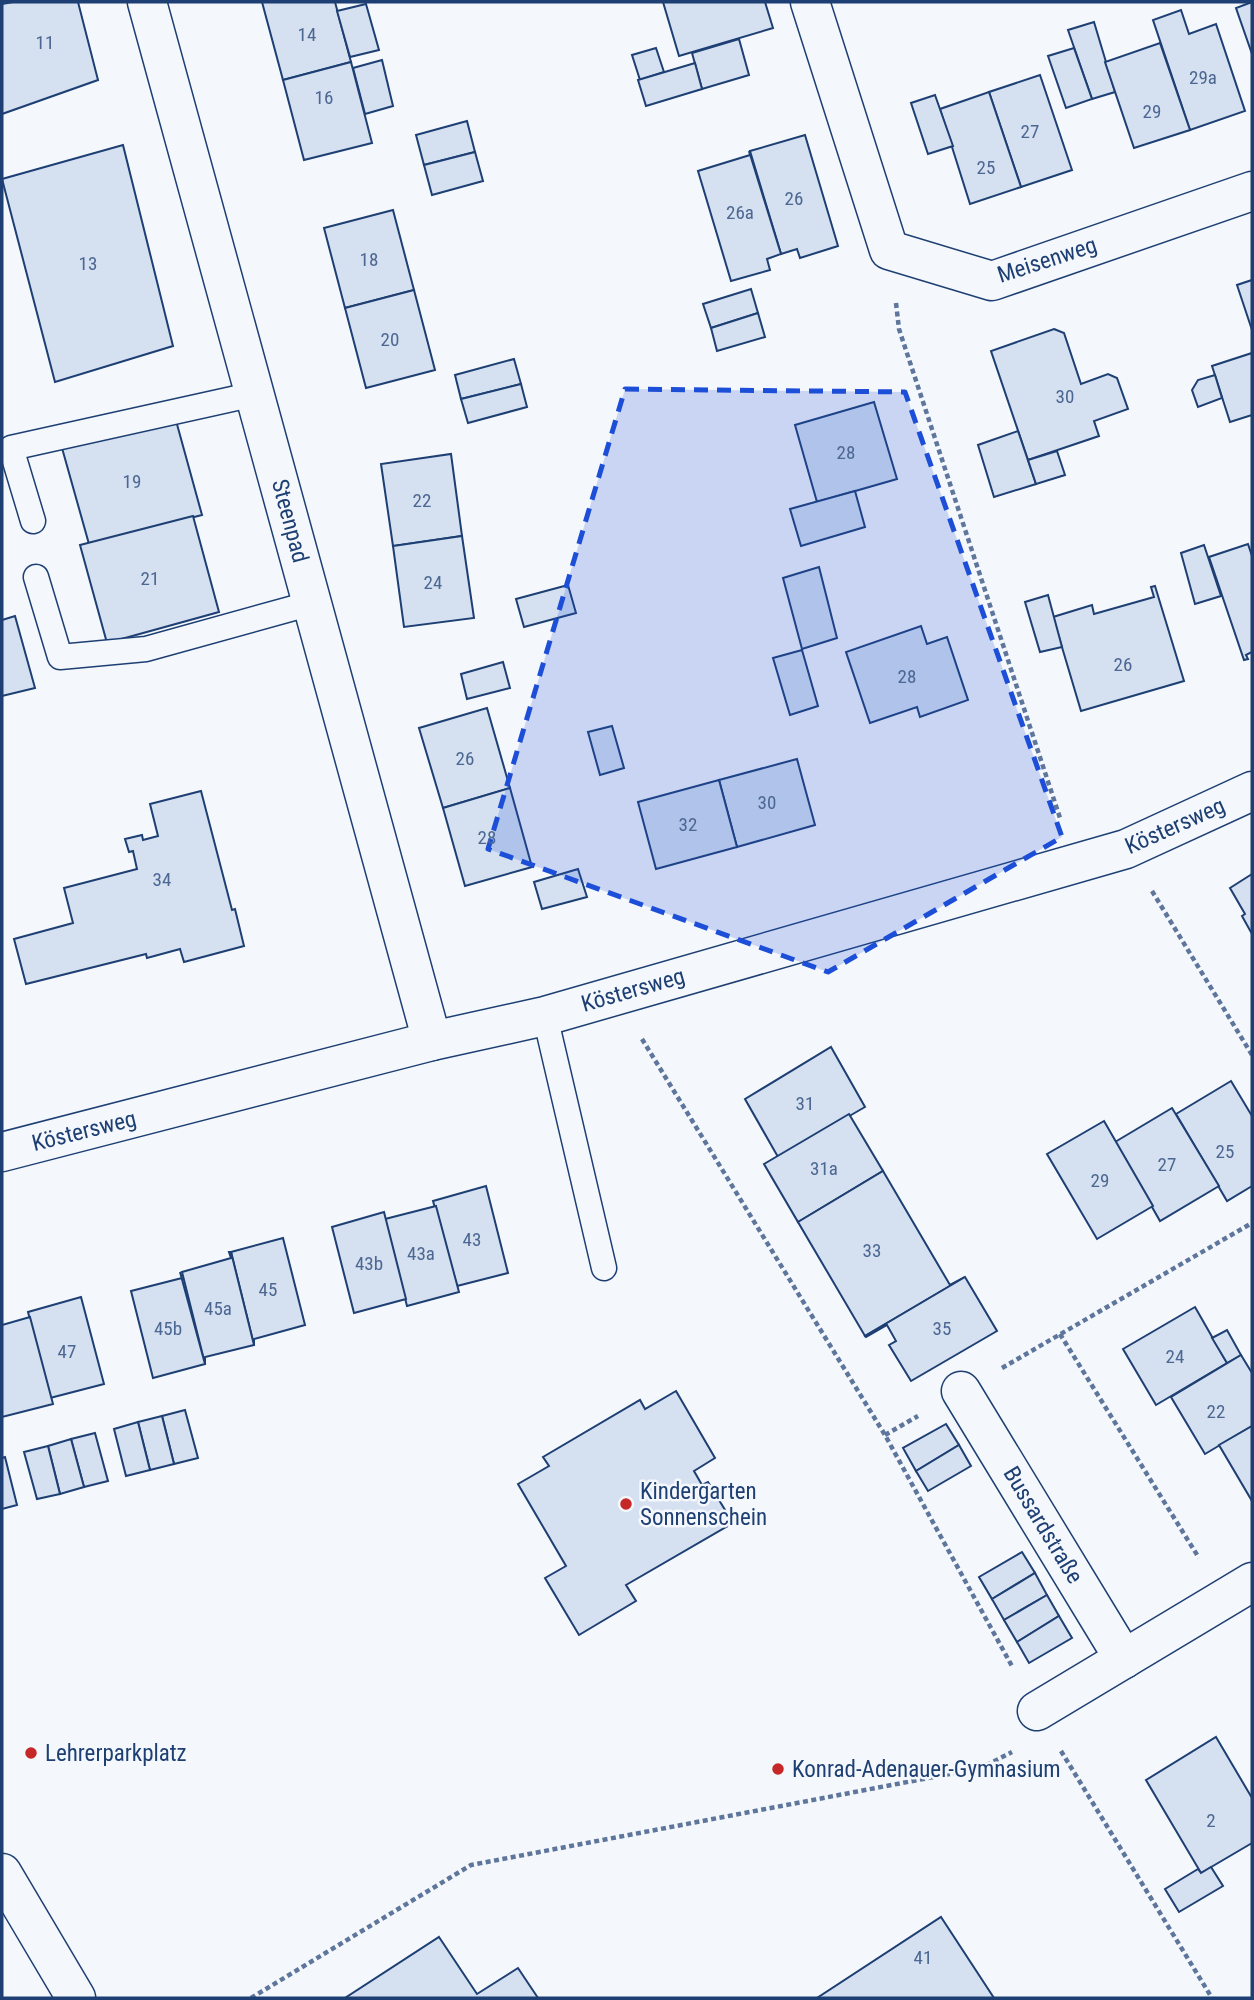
<svg xmlns="http://www.w3.org/2000/svg" width="1254" height="2000" viewBox="0 0 1254 2000" font-family="'Roboto Condensed',sans-serif">
	<style>
		.building { fill: #d5e0f0; stroke: #1d3f73; stroke-width: 2 }
		.lines { fill: none; stroke-linecap: round; stroke-linejoin: round }
		.service-casing { stroke: #1d3f73; stroke-width: 27 }
		.minor-casing { stroke: #1d3f73; stroke-width: 41 }
		.path { stroke: #5e769c; stroke-width: 4.5; stroke-dasharray: 5 3.5; stroke-linecap: butt }
		.service { stroke: #f4f7fb; stroke-width: 24 }
		.minor { stroke: #f4f7fb; stroke-width: 38 }
		.marked { fill: #1d4ed8; fill-opacity: 0.2; stroke: #1d4ed8; stroke-width: 5; stroke-dasharray: 14 9; stroke-linejoin: round }
		.poi-dot { fill: #c62828; stroke: #f4f7fb; stroke-width: 2.5 }
		.labels { text-anchor: middle; dominant-baseline: central; stroke-width: 5; stroke-linejoin: round; paint-order: stroke }
		.number-label { font-size: 19px; fill: #4b6792 }
		.street-label { font-size: 23px; fill: #1d3f73; stroke: #f4f7fb }
		.poi-label { font-size: 23px; fill: #1d3f73; stroke: #f4f7fb; text-anchor: start }
	</style>
	<rect width="100%" height="100%" fill="#f4f7fb"/>
	<g class="building">
		<polygon points="13,2 78,2 98,80 2,114 2,4"/>
		<polygon points="262,2 335,2 351,62 283,80"/>
		<polygon points="663,2 765,2 773,28 679,56"/>
		<polygon points="1252,2 1252,54 1236,8"/>
		<polygon points="366,4 379,50 350,57 337,11"/>
		<polygon points="1181,10 1189,34 1216,24 1245,111 1190,130 1153,20"/>
		<polygon points="1094,22 1115,92 1092,99 1068,30"/>
		<polygon points="739,39 749,75 702,89 692,53"/>
		<polygon points="1160,43 1190,130 1134,148 1105,62"/>
		<polygon points="656,48 664,72 640,80 632,55"/>
		<polygon points="1074,48 1092,99 1066,108 1048,56"/>
		<polygon points="382,60 393,106 365,114 353,68"/>
		<polygon points="351,62 372,143 304,160 283,80"/>
		<polygon points="695,63 702,89 646,106 638,80"/>
		<polygon points="1040,75 1072,170 1021,187 989,92"/>
		<polygon points="989,92 1021,187 970,204 940,109"/>
		<polygon points="935,95 953,146 928,154 911,103"/>
		<polygon points="467,121 475,152 424,165 416,135"/>
		<polygon points="805,135 838,246 800,258 797,249 781,254 750,151"/>
		<polygon points="123,145 173,346 55,382 2,179"/>
		<polygon points="749,151 781,254 767,259 770,270 731,281 698,171 750,155"/>
		<polygon points="475,152 483,181 432,195 424,165"/>
		<polygon points="393,210 414,290 345,308 324,228"/>
		<polygon points="1252,280 1252,330 1237,285"/>
		<polygon points="751,289 758,313 711,328 703,304"/>
		<polygon points="414,290 435,370 366,388 345,308"/>
		<polygon points="758,313 765,337 717,351 711,328"/>
		<polygon points="1054,329 1064,333 1081,384 1108,374 1117,378 1128,409 1094,421 1099,436 1028,460 991,351"/>
		<polygon points="1252,353 1252,415 1230,422 1212,366"/>
		<polygon points="514,359 521,384 461,399 455,375"/>
		<polygon points="1215,375 1222,398 1198,407 1192,390 1198,380"/>
		<polygon points="521,384 527,407 468,423 461,399"/>
		<polygon points="874,402 897,479 817,502 795,425"/>
		<polygon points="175,417 202,515 89,544 62,448"/>
		<polygon points="1018,431 1036,484 994,497 978,445"/>
		<polygon points="1057,451 1065,475 1036,484 1028,460"/>
		<polygon points="451,454 462,536 393,546 381,464"/>
		<polygon points="855,491 865,527 801,546 790,509"/>
		<polygon points="193,516 219,612 107,643 80,545"/>
		<polygon points="462,536 474,618 404,627 393,546"/>
		<polygon points="1248,544 1252,556 1252,652 1246,655 1248,659 1244,660 1209,557"/>
		<polygon points="1204,545 1221,596 1195,604 1181,553"/>
		<polygon points="819,567 837,638 802,649 783,578"/>
		<polygon points="568,585 576,613 524,627 516,599"/>
		<polygon points="1155,586 1184,681 1081,711 1053,617 1092,605 1094,614 1154,597 1151,587"/>
		<polygon points="1048,595 1062,647 1040,652 1025,602"/>
		<polygon points="15,616 35,688 2,696 2,620"/>
		<polygon points="921,626 927,644 947,637 968,700 920,717 917,707 870,723 846,652"/>
		<polygon points="802,650 818,706 790,715 773,658"/>
		<polygon points="503,662 510,688 467,699 461,674"/>
		<polygon points="487,708 510,788 443,808 419,728"/>
		<polygon points="612,726 624,768 600,775 588,732"/>
		<polygon points="797,759 815,825 737,847 719,780"/>
		<polygon points="719,780 737,847 656,869 638,802"/>
		<polygon points="510,788 532,867 465,886 443,808"/>
		<polygon points="201,791 232,910 235,909 244,946 184,962 180,949 147,958 146,954 26,984 14,939 73,923 64,888 137,869 133,851 129,852 125,839 142,835 143,840 158,836 150,804"/>
		<polygon points="578,869 587,897 542,909 534,882"/>
		<polygon points="1252,874 1252,934 1242,916 1245,914 1230,888"/>
		<polygon points="831,1047 865,1107 778,1157 745,1099"/>
		<polygon points="1231,1081 1252,1116 1252,1186 1227,1201 1176,1114"/>
		<polygon points="1172,1108 1219,1186 1160,1221 1115,1142"/>
		<polygon points="849,1114 883,1171 798,1222 764,1164"/>
		<polygon points="1104,1121 1153,1206 1097,1239 1047,1154"/>
		<polygon points="883,1171 950,1285 965,1277 865,1336 798,1222"/>
		<polygon points="486,1186 508,1273 457,1286 433,1201"/>
		<polygon points="436,1206 459,1292 407,1306 385,1219"/>
		<polygon points="384,1212 406,1299 354,1313 332,1227"/>
		<polygon points="283,1238 305,1325 254,1339 254,1345 231,1252"/>
		<polygon points="229,1252 231,1252 254,1345 205,1357 205,1364 182,1272 231,1258"/>
		<polygon points="180,1272 205,1364 153,1378 131,1291 182,1278"/>
		<polygon points="965,1277 997,1331 911,1381 889,1345 896,1341 887,1325 866,1337 865,1336"/>
		<polygon points="81,1297 104,1384 50,1398 28,1312"/>
		<polygon points="1195,1307 1227,1363 1156,1405 1123,1349"/>
		<polygon points="30,1317 53,1404 2,1417 2,1325"/>
		<polygon points="1227,1330 1241,1355 1227,1363 1212,1338"/>
		<polygon points="1241,1355 1252,1373 1252,1426 1205,1454 1171,1397"/>
		<polygon points="676,1391 715,1458 694,1471 702,1485 708,1482 733,1523 626,1585 636,1601 579,1635 545,1578 566,1566 518,1484 549,1466 543,1457 640,1400 645,1409"/>
		<polygon points="185,1410 198,1458 174,1464 162,1416"/>
		<polygon points="162,1416 174,1464 150,1470 138,1422"/>
		<polygon points="138,1422 150,1470 126,1476 114,1429"/>
		<polygon points="946,1424 959,1445 916,1471 903,1448"/>
		<polygon points="1252,1426 1252,1501 1219,1445"/>
		<polygon points="95,1433 108,1481 84,1487 71,1439"/>
		<polygon points="71,1439 84,1487 60,1494 48,1446"/>
		<polygon points="959,1445 971,1466 928,1491 916,1471"/>
		<polygon points="48,1446 60,1494 37,1499 24,1452"/>
		<polygon points="5,1457 17,1505 2,1509 2,1458"/>
		<polygon points="1022,1552 1035,1573 992,1599 979,1577"/>
		<polygon points="1035,1573 1047,1595 1004,1620 992,1599"/>
		<polygon points="1047,1595 1059,1616 1017,1642 1004,1620"/>
		<polygon points="1059,1616 1072,1638 1029,1663 1017,1642"/>
		<polygon points="1216,1737 1252,1798 1252,1843 1201,1873 1146,1780"/>
		<polygon points="1211,1867 1223,1886 1179,1912 1165,1889 1198,1869 1201,1873"/>
		<polygon points="941,1917 994,1998 817,1998"/>
		<polygon points="439,1937 477,1994 518,1968 538,1998 345,1998"/>
	</g>
	<g class="lines">
		<defs>
			<g id="service">
				<polyline points="33,521 11,448 255,394"/>
				<polyline points="36,577 60,657 146,649 312,603"/>
				<polyline points="545,1016 604,1268"/>
			</g>
			<g id="minor">
				<polyline points="147,2 432,1041"/>
				<polyline points="810,2 889,250 992,281 1252,191"/>
				<polyline points="2,1152 432,1041 545,1016 1126,849 1252,791"/>
				<polyline points="961,1391 1124,1659"/>
				<polyline points="1037,1711 1252,1582"/>
				<polyline points="2,1873 76,1998"/>
			</g>
		</defs>
		<use href="#service" class="service-casing"/>
		<use href="#minor" class="minor-casing"/>
		<g class="path">
			<polyline points="896,303 899,329 1060,818"/>
			<polyline points="1152,891 1252,1055"/>
			<polyline points="642,1039 885,1435 1013,1668"/>
			<polyline points="1060,1334 1199,1558"/>
			<polyline points="1002,1368 1252,1223"/>
			<polyline points="885,1435 918,1416"/>
			<polyline points="1061,1751 1212,1998"/>
			<polyline points="251,1998 471,1865 981,1768 1012,1752"/>
		</g>
		<use href="#service" class="service"/>
		<use href="#minor" class="minor"/>
	</g>
	<path class="marked" d="M625,389L905,392L1062,837L828,972L488,849Z"/>
	<g class="poi-dot">
		<circle cx="626" cy="1504" r="7"/>
		<circle cx="31" cy="1753" r="7"/>
		<circle cx="778" cy="1769" r="7"/>
	</g>
	<g class="labels">
		<g class="number-label">
			<text x="307" y="34">14</text>
			<text x="45" y="42">11</text>
			<text x="1203" y="77">29a</text>
			<text x="324" y="97">16</text>
			<text x="1152" y="111">29</text>
			<text x="1030" y="131">27</text>
			<text x="986" y="167">25</text>
			<text x="794" y="198">26</text>
			<text x="740" y="212">26a</text>
			<text x="369" y="259">18</text>
			<text x="88" y="263">13</text>
			<text x="390" y="339">20</text>
			<text x="1065" y="396">30</text>
			<text x="846" y="452">28</text>
			<text x="132" y="481">19</text>
			<text x="422" y="500">22</text>
			<text x="150" y="578">21</text>
			<text x="433" y="582">24</text>
			<text x="1123" y="664">26</text>
			<text x="907" y="676">28</text>
			<text x="465" y="758">26</text>
			<text x="767" y="802">30</text>
			<text x="688" y="824">32</text>
			<text x="487" y="837">28</text>
			<text x="162" y="879">34</text>
			<text x="805" y="1103">31</text>
			<text x="1225" y="1151">25</text>
			<text x="1167" y="1164">27</text>
			<text x="824" y="1168">31a</text>
			<text x="1100" y="1180">29</text>
			<text x="472" y="1239">43</text>
			<text x="872" y="1250">33</text>
			<text x="421" y="1253">43a</text>
			<text x="369" y="1263">43b</text>
			<text x="268" y="1289">45</text>
			<text x="218" y="1308">45a</text>
			<text x="168" y="1328">45b</text>
			<text x="942" y="1328">35</text>
			<text x="67" y="1351">47</text>
			<text x="1175" y="1356">24</text>
			<text x="1216" y="1411">22</text>
			<text x="1211" y="1820">2</text>
			<text x="923" y="1957">41</text>
		</g>
		<g class="street-label">
			<text transform="translate(1047 260) rotate(-18)">Meisenweg</text>
			<text transform="translate(290 521) rotate(75)">Steenpad</text>
			<text transform="translate(1175 826) rotate(-24)">Köstersweg</text>
			<text transform="translate(633 990) rotate(-16)">Köstersweg</text>
			<text transform="translate(84 1131) rotate(-14)">Köstersweg</text>
			<text transform="translate(1043 1525) rotate(59)">Bussardstraße</text>
		</g>
		<g class="poi-label">
			<text x="640" y="1491">Kindergarten<tspan x="640" dy="26">Sonnenschein</tspan></text>
			<text x="45" y="1753">Lehrerparkplatz</text>
			<text x="792" y="1769">Konrad-Adenauer-Gymnasium</text>
		</g>
	</g>
	<rect width="1254" height="2000" fill="none" stroke="#1d3f73" stroke-width="7"/>
</svg>
